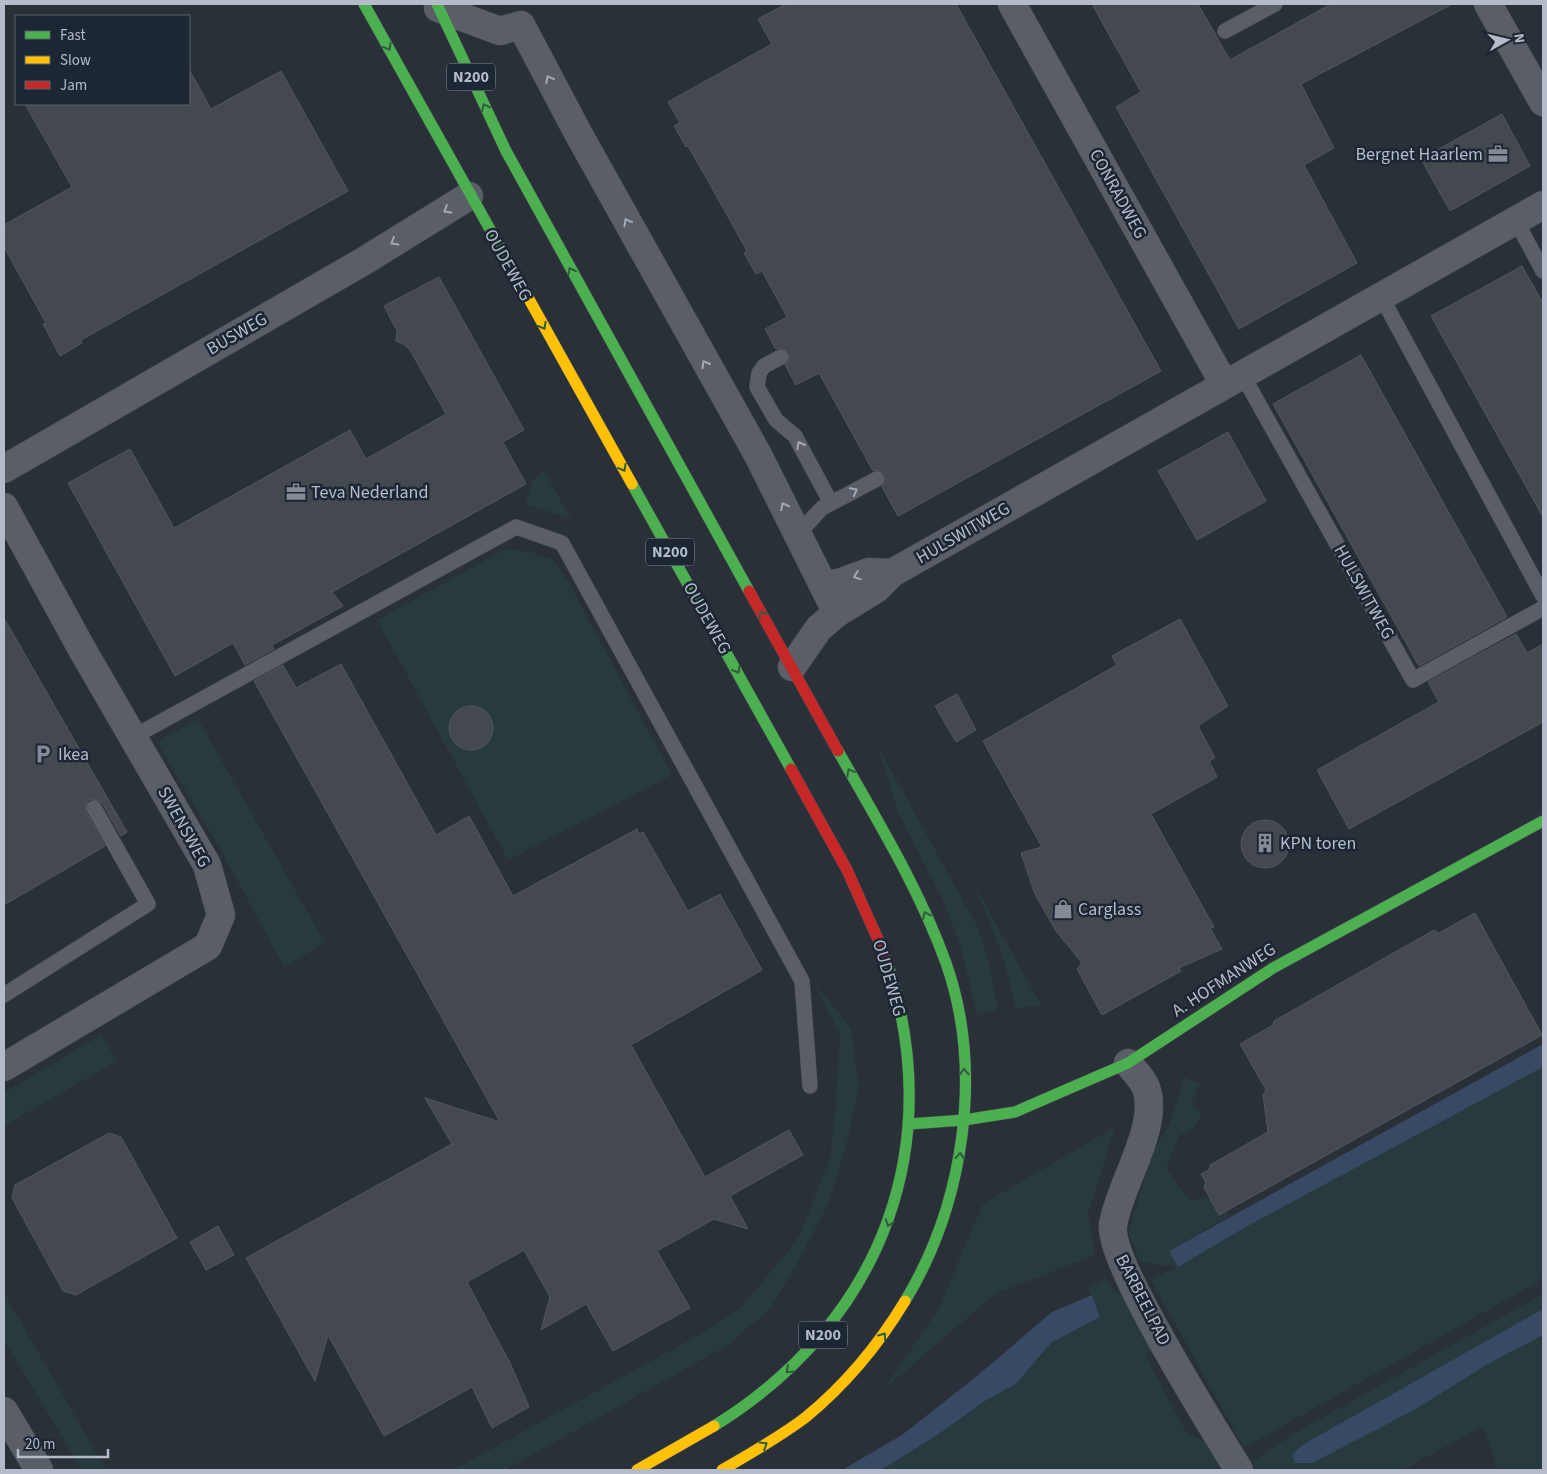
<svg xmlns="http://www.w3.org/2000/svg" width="1547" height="1474" viewBox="0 0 1547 1474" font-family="'Source Sans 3',sans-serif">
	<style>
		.green { fill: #273a3e }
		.water { fill: #384963 }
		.building { fill: #444950; stroke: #52575f }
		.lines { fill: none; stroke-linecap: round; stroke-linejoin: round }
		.lane-casing { stroke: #484c53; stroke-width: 16 }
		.street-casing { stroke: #484c53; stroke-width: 29 }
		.fast-casing { stroke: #484c53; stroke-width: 12 }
		.slow-casing { stroke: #484c53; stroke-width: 12 }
		.jam-casing { stroke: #484c53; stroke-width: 12 }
		.lane { stroke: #5a5e66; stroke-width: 15 }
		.street { stroke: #5a5e66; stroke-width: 28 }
		.fast { stroke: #4caf50; stroke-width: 11 }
		.slow { stroke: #ffc107; stroke-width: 11 }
		.jam { stroke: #c62828; stroke-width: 11 }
		.oneway { stroke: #305d3f }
		.oneway2 { stroke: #a2a9b5 }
		.labels { text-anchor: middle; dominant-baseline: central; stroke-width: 5; stroke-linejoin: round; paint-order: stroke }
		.shield { fill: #1d2633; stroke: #878f9c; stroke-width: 1 }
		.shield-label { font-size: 16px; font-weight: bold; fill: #b4bcc9 }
		.poi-label { font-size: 18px; fill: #b4bcc9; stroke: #1d2633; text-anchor: start }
		.street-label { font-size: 18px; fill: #b4bcc9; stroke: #1d2633 }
	</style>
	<rect width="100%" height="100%" fill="#2a3038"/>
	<g class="green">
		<polygon points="544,470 572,521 554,513 526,505 531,483"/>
		<polygon points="506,549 531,552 553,560 570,585 672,775 508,860 377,620"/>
		<polygon points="198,719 325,943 284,967 222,852 157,742"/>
		<polygon points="879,748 977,926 990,967 998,1010 977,1014 961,948 945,904 897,810"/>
		<path d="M968,873L1041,1005L1015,1009C1008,960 988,918 968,873Z"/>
		<polygon points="813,982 851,1028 859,1087 847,1142 829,1202 799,1260 770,1309 728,1345 505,1470 453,1470 697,1336 740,1308 787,1253 802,1230 830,1158 835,1115 840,1034"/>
		<polygon points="101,1035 117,1061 4,1126 4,1093"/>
		<polygon points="1543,1067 1543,1279 1244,1448 1151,1280 1177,1267 1140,1262 1128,1231 1154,1150 1170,1123 1184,1077 1200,1084 1191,1104 1202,1115 1194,1128 1179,1136 1166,1168 1189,1200 1217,1197 1229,1216 1169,1251 1178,1267 1244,1228"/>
		<polygon points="1115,1127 1088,1214 1095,1255 995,1294 883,1390 938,1310 983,1204"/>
		<polygon points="1106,1279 1115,1292 1120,1293 1154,1350 1145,1355 1187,1434 1208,1442 1221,1464 1212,1470 881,1470 936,1436 985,1401 1016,1384 1051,1343 1100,1317 1092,1295 1086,1288"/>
		<polygon points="4,1293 106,1470 82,1470 4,1340"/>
		<polygon points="1543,1294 1543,1309 1302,1445 1292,1456 1488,1364 1543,1334 1543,1470 1498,1470 1483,1426 1403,1470 1258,1470 1253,1461 1295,1433"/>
	</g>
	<g class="water">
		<polygon points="1543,1044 1543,1067 1244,1228 1178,1267 1169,1251"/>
		<polygon points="1092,1295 1100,1317 1051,1343 1016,1384 985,1401 936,1436 881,1470 842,1470 902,1435 972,1380 1052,1312"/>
		<polygon points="1543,1309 1543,1335 1488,1364 1416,1409 1312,1463 1295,1463 1292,1455 1302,1445"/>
	</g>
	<g class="building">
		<polygon points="786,4 956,4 1161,371 898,516 882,487 886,480 885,474 878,470 873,471 819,373 796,385 785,365 790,358 789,352 782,348 776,349 765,329 787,317 762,271 756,274 744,253 747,251 707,179 688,146 686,147 674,126 680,123 668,102 772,44 758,19"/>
		<polygon points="1092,4 1198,4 1230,60 1331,4 1452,4 1301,84 1334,148 1304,165 1357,263 1239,329 1116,107 1141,92"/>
		<polygon points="189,69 211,109 281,71 348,191 81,340 82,343 60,356 43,324 46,323 4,247 4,225 72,187 25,104 189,104"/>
		<polygon points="1502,114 1530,166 1450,211 1421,159"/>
		<polygon points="1522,266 1543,303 1543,517 1431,316"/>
		<polygon points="439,277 524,430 503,442 526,484 332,592 343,606 272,645 274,649 245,665 233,643 175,676 68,483 130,449 174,528 350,430 366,459 446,414 411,352 405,345 396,341 397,331 384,306"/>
		<polygon points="1361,355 1507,617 1419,666 1273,404"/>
		<polygon points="1228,432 1266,501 1197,540 1158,471"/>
		<polygon points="4,618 127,832 121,836 102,803 95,799 89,800 86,804 86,812 105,846 4,905"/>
		<polygon points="1180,619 1228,706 1198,726 1215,758 1209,761 1217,777 1151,814 1214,927 1210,928 1222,949 1179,968 1181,971 1102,1015 1077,969 1082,963 1056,931 1035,894 1021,853 1042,847 983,741 1117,665 1112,656"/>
		<polygon points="1516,634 1527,653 1543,644 1543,722 1349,829 1317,770 1439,702 1428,682"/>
		<polygon points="341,664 436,835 469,816 513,896 637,829 639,834 643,832 688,911 720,894 762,970 631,1045 705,1177 789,1130 803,1155 730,1196 748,1229 714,1219 657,1251 690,1308 613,1351 586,1304 541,1330 550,1297 524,1250 467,1282 511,1365 529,1407 492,1428 472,1387 384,1436 328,1335 315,1381 246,1258 452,1144 425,1098 500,1122 254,681 283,665 296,688"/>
		<polygon points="957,694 976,730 956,742 935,706"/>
		<circle cx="471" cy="728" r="22"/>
		<circle cx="1265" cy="844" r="24"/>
		<polygon points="1475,913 1542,1035 1219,1215 1204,1187 1206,1182 1201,1174 1210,1169 1210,1165 1268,1132 1263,1095 1266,1090 1240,1044 1273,1025 1274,1021 1434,930 1439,933"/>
		<polygon points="109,1133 121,1137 177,1238 76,1295 63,1291 12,1198 15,1185"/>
		<polygon points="218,1226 234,1255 206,1270 190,1242"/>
	</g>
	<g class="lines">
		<defs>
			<g id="lane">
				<polyline points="1225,31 1275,4"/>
				<polyline points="1516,221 1543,271"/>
				<polyline points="1381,296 1543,596"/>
				<polyline points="781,357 764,366 759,373 757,387 776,420 795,436 831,503"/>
				<polyline points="1242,374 1413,680 1543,608"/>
				<polyline points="798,534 822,508 877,479"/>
				<polyline points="133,737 516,527 562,543 802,981 810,1086"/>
				<polyline points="4,995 148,904 94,808"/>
			</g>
			<g id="street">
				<polyline points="1012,4 1224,384"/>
				<polyline points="1488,4 1543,102"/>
				<polyline points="438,8 500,31 521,25 578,133 758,455 837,613"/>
				<polyline points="4,469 364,261 469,196"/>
				<polyline points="4,507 83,651 207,865 221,915 208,946 4,1067"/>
				<polyline points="823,585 839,583 869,572 892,573"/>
				<polyline points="792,667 819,628 837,613 876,589 892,573 1543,205"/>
				<path d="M1128,1063C1134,1071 1145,1081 1147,1091C1158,1129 1119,1186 1113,1225C1108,1261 1215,1431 1239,1470"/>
				<polyline points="4,1411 39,1470"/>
			</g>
			<g id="fast">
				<polyline points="364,4 515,274"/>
				<polyline points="437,4 506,151 749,591"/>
				<polyline points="632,484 791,769"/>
				<path d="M838,751C877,820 919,888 946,963C984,1071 964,1204 905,1301"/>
				<polyline points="909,1124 964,1120 1015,1112 1128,1063 1273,968 1543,821"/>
				<path d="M714,1426C884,1321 950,1142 884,953"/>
			</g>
			<g id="slow">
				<polyline points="515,274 632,484"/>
				<polyline points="637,1470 714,1426"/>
				<path d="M722,1470C751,1453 780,1437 806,1417C845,1385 879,1344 905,1301"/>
			</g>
			<g id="jam">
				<polyline points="749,591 838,751"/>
				<polyline points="791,769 847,870 884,953"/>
			</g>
		</defs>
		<use href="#lane" class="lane-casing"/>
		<use href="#street" class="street-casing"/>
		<use href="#fast" class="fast-casing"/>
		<use href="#slow" class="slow-casing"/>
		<use href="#jam" class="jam-casing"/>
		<use href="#lane" class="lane"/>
		<use href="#street" class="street"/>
		<use href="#fast" class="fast"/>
		<use href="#slow" class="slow"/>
		<use href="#jam" class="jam"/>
	</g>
	<defs><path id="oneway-chevron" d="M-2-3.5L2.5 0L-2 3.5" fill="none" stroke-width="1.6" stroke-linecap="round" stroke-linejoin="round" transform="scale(1.25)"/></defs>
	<g class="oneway">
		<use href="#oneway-chevron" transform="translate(388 47) rotate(61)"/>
		<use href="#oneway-chevron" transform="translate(485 107) rotate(-115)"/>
		<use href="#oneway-chevron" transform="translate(571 271) rotate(-118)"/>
		<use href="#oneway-chevron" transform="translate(543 326) rotate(61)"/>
		<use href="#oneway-chevron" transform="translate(623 468) rotate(61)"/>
		<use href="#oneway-chevron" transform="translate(762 614) rotate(-119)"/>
		<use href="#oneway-chevron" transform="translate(737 670) rotate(61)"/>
		<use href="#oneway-chevron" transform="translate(850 772) rotate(-119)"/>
		<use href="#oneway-chevron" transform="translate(926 915) rotate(-113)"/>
		<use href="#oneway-chevron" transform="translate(964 1072) rotate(-93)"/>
		<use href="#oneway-chevron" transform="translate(960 1156) rotate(-85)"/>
		<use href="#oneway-chevron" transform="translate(889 1223) rotate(110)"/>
		<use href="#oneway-chevron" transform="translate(883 1336) rotate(-54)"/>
		<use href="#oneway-chevron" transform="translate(789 1370) rotate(137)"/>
		<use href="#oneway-chevron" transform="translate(764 1445) rotate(-32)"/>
	</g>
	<g class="oneway2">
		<use href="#oneway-chevron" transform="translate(549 79) rotate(-118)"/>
		<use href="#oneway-chevron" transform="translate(447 210) rotate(149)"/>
		<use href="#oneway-chevron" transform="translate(627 222) rotate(-119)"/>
		<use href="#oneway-chevron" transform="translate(394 242) rotate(149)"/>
		<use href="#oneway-chevron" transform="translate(705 364) rotate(-120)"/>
		<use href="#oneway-chevron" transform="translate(800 445) rotate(-120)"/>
		<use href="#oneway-chevron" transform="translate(854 491) rotate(-28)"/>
		<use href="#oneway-chevron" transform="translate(784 506) rotate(-117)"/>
		<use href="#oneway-chevron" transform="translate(857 576) rotate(161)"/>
	</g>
	<defs>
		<symbol id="office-bare" viewBox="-9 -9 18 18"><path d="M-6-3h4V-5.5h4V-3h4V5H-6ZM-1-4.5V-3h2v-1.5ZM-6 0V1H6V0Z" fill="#848b96" stroke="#1d2633" stroke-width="2.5" paint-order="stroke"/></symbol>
		<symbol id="parking-bare" viewBox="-9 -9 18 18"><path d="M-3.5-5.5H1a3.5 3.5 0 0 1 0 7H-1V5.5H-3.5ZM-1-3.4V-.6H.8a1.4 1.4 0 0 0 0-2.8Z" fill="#848b96" stroke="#1d2633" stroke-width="2.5" paint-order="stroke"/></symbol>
		<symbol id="building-bare" viewBox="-9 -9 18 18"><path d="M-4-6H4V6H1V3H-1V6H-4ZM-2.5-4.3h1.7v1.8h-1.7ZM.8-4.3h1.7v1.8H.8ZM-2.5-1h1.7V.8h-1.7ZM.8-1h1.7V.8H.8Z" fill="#848b96" stroke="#1d2633" stroke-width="2.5" paint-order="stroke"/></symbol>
		<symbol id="shop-bare" viewBox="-9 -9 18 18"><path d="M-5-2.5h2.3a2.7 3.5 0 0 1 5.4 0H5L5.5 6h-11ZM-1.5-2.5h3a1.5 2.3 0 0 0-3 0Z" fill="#848b96" stroke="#1d2633" stroke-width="2.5" paint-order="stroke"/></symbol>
	</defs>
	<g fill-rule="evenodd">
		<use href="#office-bare" x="1484" y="140" width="28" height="28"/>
		<use href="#office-bare" x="282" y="478" width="28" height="28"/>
		<use href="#parking-bare" x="29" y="740" width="28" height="28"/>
		<use href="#building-bare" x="1251" y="829" width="28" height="28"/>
		<use href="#shop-bare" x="1049" y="895" width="28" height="28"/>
	</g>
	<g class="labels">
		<g class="shield">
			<rect x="447" y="63.5" width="48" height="27" rx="4"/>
			<rect x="646" y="538.5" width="48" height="27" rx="4"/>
			<rect x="799" y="1321.5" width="48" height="27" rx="4"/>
		</g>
		<g class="shield-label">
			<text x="471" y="77">N200</text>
			<text x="670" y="552">N200</text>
			<text x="823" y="1335">N200</text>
		</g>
		<g class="poi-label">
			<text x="1483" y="154" text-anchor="end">Bergnet Haarlem</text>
			<text x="311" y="492">Teva Nederland</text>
			<text x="58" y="754">Ikea</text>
			<text x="1280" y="843">KPN toren</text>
			<text x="1078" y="909">Carglass</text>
		</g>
		<g class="street-label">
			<text transform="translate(1118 194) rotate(61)">CONRADWEG</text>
			<text transform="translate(508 265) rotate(61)">OUDEWEG</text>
			<text transform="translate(237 334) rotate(-30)">BUSWEG</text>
			<text transform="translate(963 533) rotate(-30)">HULSWITWEG</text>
			<text transform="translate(1364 592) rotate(61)">HULSWITWEG</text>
			<text transform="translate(707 618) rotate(61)">OUDEWEG</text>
			<text transform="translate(184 827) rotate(61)">SWENSWEG</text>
			<text transform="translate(889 978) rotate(74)">OUDEWEG</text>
			<text transform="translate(1224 980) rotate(-33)">A. HOFMANWEG</text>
			<text transform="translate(1143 1300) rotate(63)">BARBEELPAD</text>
		</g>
	</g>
	<rect width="1547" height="1474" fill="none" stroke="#b4bcc9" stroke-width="10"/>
	<rect x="15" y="15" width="175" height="90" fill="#1d2633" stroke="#59626f"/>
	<rect x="25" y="31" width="25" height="8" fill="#4caf50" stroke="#59626f"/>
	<text x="60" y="40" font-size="15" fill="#b4bcc9">Fast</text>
	<rect x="25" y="56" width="25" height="8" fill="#ffc107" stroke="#59626f"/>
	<text x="60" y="65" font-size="15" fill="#b4bcc9">Slow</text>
	<rect x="25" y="81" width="25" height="8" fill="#c62828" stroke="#59626f"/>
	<text x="60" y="90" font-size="15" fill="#b4bcc9">Jam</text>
	<g transform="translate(1507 40) rotate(82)" stroke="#1d2633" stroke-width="4" paint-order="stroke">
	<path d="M0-4L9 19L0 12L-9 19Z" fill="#b4bcc9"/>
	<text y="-8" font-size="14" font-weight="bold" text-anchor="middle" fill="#b4bcc9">N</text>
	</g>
	<path d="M18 1449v8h90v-8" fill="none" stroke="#b4bcc9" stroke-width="2.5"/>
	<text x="25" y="1449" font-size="15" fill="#b4bcc9" stroke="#1d2633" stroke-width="4" paint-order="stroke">20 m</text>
</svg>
